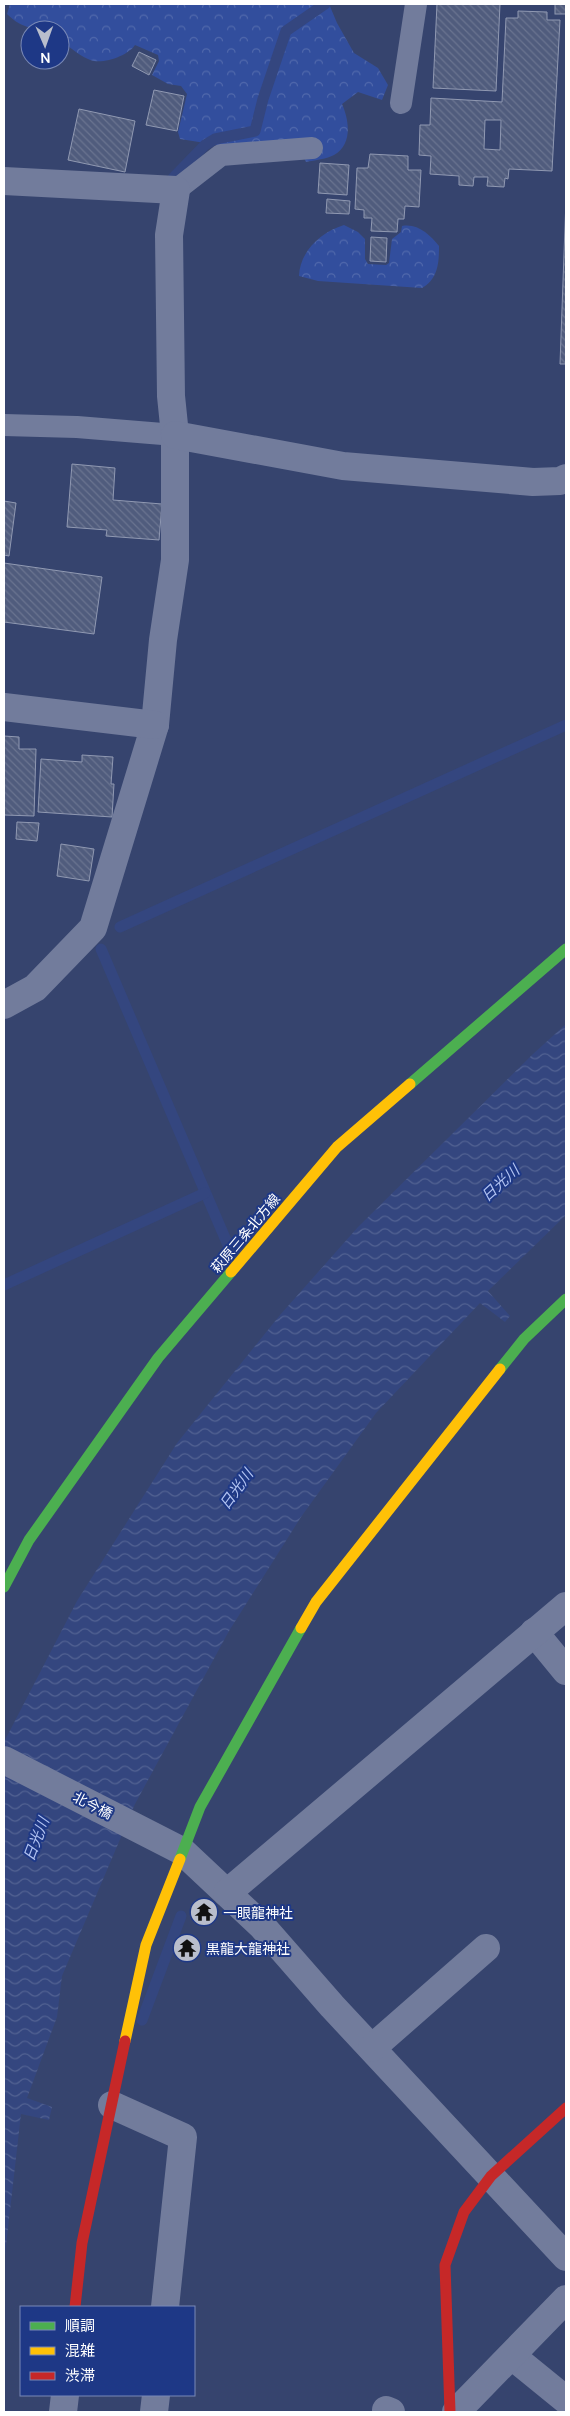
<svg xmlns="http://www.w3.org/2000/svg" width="570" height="2416" viewBox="0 0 570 2416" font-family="Manrope,'Noto Sans JP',sans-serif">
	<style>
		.forest { fill: url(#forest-crowns) }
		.water { fill: url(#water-waves) }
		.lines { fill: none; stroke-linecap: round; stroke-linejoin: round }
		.stream { stroke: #34467f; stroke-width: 11 }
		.building { fill: url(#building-back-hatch); stroke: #9099b2; fill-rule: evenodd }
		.lane { stroke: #727c9c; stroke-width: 22 }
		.street { stroke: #727c9c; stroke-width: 28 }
		.fast { stroke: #4caf50; stroke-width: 11 }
		.slow { stroke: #ffc107; stroke-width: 11 }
		.jam { stroke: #c62828; stroke-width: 11 }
		.labels { text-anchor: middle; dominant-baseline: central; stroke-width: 4; stroke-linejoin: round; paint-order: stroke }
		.street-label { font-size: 14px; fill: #fff; stroke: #1e3886 }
		.poi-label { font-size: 14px; fill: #fff; stroke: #1e3886; text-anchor: start }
		.water-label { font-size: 15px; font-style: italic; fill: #b2c3f2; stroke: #1e3886 }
	</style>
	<defs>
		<pattern id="forest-crowns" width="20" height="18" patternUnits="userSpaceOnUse" patternTransform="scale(1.25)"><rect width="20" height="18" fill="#324e9d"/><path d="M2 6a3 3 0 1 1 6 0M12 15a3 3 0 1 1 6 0" fill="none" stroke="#5169ac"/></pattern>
		<pattern id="water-waves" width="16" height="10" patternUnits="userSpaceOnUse" patternTransform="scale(1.25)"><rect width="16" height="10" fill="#34467f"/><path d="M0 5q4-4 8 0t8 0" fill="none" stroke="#526292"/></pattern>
		<pattern id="building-back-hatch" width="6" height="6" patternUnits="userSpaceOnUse" patternTransform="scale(1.25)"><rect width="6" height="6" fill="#505c7d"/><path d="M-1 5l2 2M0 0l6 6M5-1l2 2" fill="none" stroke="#6a7490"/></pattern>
	</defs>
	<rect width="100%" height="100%" fill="#36446e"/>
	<g class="forest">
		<path d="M10,4H329L337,23L354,53L378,68L388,85L382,100L358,92L342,104C349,120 353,144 334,155C327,159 315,160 306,162L297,143L218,145L180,139L178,132L187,94L181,86L168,84L152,75L159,61L158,55L135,45C128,56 100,66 88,59C78,55 70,46 60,42V30C38,30 23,30 7,14Z"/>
		<path d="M344,225L358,232L365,239V259L368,264L386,265L389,263L392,239L401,232L402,226C418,223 430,235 439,246C439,263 438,279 422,288L318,281L299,276C300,251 321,232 344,225Z"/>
	</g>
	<polygon class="water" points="566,1024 566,1215 488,1291 510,1316 505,1322 480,1303 376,1413 301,1517 229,1631 135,1804 62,1976 57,2017 27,2098 52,2107 49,2120 21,2114 4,2263 4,1742 77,1601 177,1443 280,1315 358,1227 533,1054"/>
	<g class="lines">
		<g class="stream">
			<polyline points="173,178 205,145 215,139 255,131 263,99 286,31 325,4"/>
			<polyline points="120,927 566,725"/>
			<polyline points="101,949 228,1245"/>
			<polyline points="4,1285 205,1193"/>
			<polyline points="142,2020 181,1916"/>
		</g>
	</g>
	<g class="building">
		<polygon points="437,4 500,4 496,91 433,88"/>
		<rect x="555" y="4" width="11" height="10"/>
		<path d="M518,11L547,12V20H560L552,171L509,169L508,179L505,178L504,187L487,186L488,177H474L473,186L459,185V176L430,174L431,156L419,155L420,125H430L431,98L502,102L506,18H518ZM485,120H501L500,150L484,149Z"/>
		<polygon points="139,52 156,60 149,75 132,66"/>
		<polygon points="154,90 184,96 177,131 146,125"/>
		<polygon points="79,109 135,121 125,172 68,160"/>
		<polygon points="370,154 408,156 408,170 421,170 419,207 405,206 404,219 398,219 397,232 371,231 372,218 364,218 364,210 355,209 357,168 368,168"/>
		<polygon points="320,163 349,165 347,195 318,193"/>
		<polygon points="327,199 350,201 349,214 326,213"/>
		<polygon points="566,199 566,364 560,364"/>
		<polygon points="371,237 387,238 386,262 370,261"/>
		<polygon points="72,464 115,468 113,500 162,504 159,540 106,536 107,530 67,527"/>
		<polygon points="4,501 16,503 9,556 4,555"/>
		<polygon points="4,563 102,577 94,634 4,622"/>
		<polygon points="4,736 19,737 19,749 36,749 34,816 4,815"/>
		<polygon points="82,755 113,757 111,784 114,784 112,817 38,812 41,759 82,762"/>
		<polygon points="17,822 39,823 37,841 16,839"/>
		<polygon points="61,844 94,849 89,881 57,876"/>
	</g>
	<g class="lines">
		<g class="lane">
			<polyline points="401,103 416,4"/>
			<polyline points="176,190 221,155 312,148"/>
			<polyline points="4,425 77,427 175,435"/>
		</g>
		<g class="street">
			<polyline points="4,181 176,190 169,235 171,396 175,435 175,560 163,640 155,725 93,928 35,988 4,1005"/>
			<polyline points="175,435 343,466 533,482 560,481 566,478"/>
			<polyline points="4,707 155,725"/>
			<polyline points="534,1632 566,1671"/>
			<polyline points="4,1760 182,1851 262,1926 332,2006 566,2257"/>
			<polyline points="227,1893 566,1606"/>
			<polyline points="372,2048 486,1948"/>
			<polyline points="112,2105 183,2137 165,2307"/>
			<polyline points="512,2356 566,2400"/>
			<polyline points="386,2410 391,2412"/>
			<polyline points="63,2412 65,2395"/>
			<polyline points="154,2412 156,2395"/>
			<polyline points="456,2412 566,2299"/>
		</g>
		<g class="fast">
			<polyline points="410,1084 566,949"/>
			<polyline points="500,1369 524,1339 566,1299"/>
			<polyline points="4,1587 29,1540 158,1358 231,1272"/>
			<polyline points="180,1859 200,1807 301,1628"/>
		</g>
		<g class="slow">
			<polyline points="231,1272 337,1147 410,1084"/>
			<polyline points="301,1628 316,1602 500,1369"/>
			<polyline points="125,2041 146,1945 180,1859"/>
		</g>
		<g class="jam">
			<polyline points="75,2307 82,2243 125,2041"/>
			<polyline points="450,2412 445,2265 464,2212 491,2176 566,2108"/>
		</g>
	</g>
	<defs>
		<symbol id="temple-disc" viewBox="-11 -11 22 22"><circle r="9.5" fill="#b9becc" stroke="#1e3886"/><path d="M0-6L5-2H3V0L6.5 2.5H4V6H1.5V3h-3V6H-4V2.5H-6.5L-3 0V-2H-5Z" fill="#111"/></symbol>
	</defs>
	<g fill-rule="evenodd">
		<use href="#temple-disc" x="188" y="1896" width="32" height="32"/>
		<use href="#temple-disc" x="171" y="1932" width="32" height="32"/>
	</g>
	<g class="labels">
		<g class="street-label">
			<text transform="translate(245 1233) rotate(-50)">萩原三条北方線</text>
			<text transform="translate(93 1805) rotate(27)">北今橋</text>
		</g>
		<g class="poi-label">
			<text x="223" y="1912">一眼龍神社</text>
			<text x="206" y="1948">黒龍大龍神社</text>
		</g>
		<g class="water-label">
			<text transform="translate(500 1183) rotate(-42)">日光川</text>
			<text transform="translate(236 1489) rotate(-54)">日光川</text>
			<text transform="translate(36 1839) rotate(-69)">日光川</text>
		</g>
	</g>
	<rect width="570" height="2416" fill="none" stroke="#ffffff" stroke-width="10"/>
	<rect x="20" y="2306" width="175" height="90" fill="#1e3886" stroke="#7888b6"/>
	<rect x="30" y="2322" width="25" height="8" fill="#4caf50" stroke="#7888b6"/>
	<text x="65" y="2331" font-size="15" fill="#ffffff">順調</text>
	<rect x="30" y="2347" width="25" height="8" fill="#ffc107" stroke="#7888b6"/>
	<text x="65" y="2356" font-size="15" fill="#ffffff">混雑</text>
	<rect x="30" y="2372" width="25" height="8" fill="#c62828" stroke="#7888b6"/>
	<text x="65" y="2381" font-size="15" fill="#ffffff">渋滞</text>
	<g transform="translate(45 45) rotate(178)"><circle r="24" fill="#1e3886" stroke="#7888b6"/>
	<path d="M0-4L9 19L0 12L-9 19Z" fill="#b9becc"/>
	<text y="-8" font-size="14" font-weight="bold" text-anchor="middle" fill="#ffffff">N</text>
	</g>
</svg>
